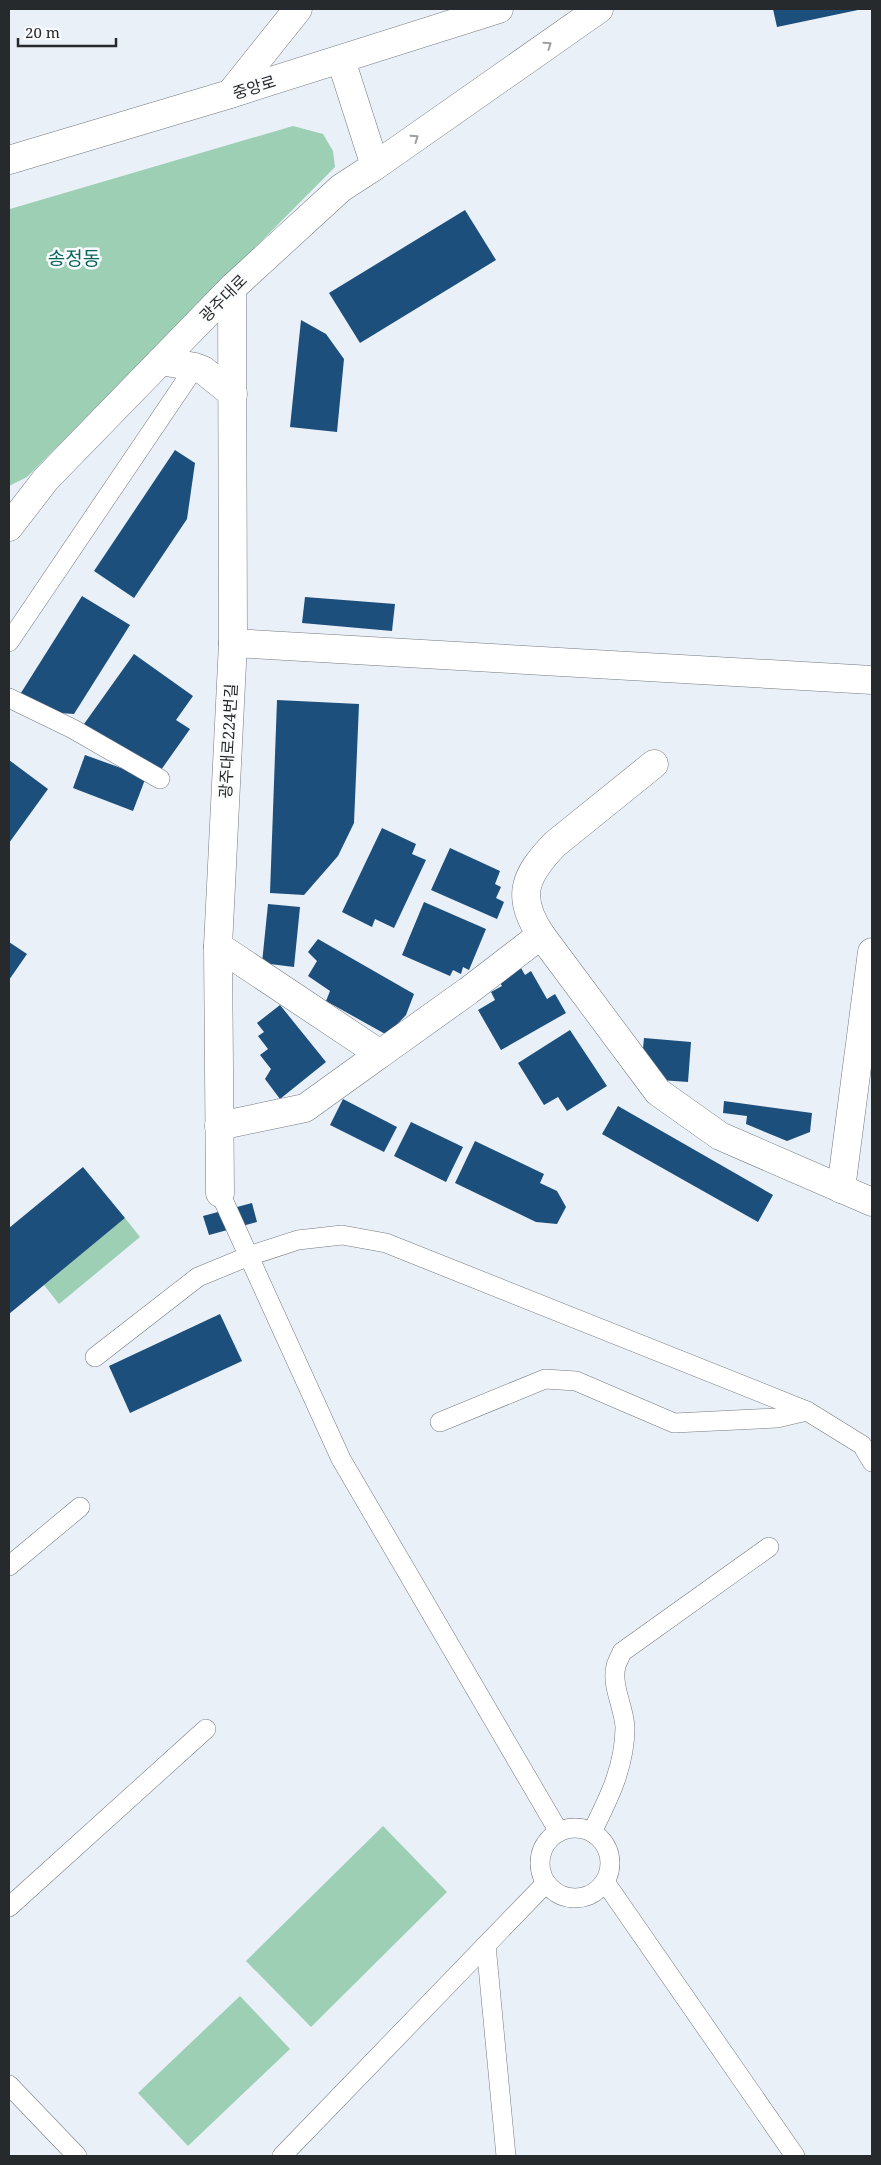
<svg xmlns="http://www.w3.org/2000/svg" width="881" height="2165" viewBox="0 0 881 2165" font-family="'Noto Serif','Noto Sans KR',serif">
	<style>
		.green { fill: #9ccfb4 }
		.building { fill: #1c4f7c }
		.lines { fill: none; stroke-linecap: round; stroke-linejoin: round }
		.service-casing { stroke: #747a80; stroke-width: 20 }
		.minor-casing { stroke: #747a80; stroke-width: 29 }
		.tertiary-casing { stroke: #747a80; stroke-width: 29 }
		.service { stroke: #fff; stroke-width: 19 }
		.minor { stroke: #fff; stroke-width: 28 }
		.tertiary { stroke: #fff; stroke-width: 28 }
		.oneway { stroke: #9e9fa0 }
		.labels { text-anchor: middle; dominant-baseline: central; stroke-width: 5; stroke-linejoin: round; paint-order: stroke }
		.street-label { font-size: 16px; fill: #272a2c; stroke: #fbfcfe }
		.quarter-label { font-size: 19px; fill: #046458; stroke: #fbfcfe }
	</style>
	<rect width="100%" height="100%" fill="#e9f0f7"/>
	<g class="green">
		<polygon points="293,126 323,134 333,151 335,167 27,477 9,486 10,209"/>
		<polygon points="125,1218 140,1237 59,1304 44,1285"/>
		<polygon points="383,1826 447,1892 311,2027 246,1961"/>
		<polygon points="240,1996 290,2049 188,2146 138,2093"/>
	</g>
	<g class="building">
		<polygon points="773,9 858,9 858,10 777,27"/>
		<polygon points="465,210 496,260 360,343 329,293"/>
		<polygon points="301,320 326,334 344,359 337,432 290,427"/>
		<polygon points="175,450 195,463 187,519 134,598 94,571"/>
		<polygon points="82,596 130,625 74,714 44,712 19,696"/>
		<polygon points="305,597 395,604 392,631 302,623"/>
		<polygon points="134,654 193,696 176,720 190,729 161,770 150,762 146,768 84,724"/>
		<polygon points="277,700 359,704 354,823 338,856 304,895 270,893"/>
		<polygon points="85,755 146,777 133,811 73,788"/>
		<polygon points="9,760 48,789 9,843"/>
		<polygon points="382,828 416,844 412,854 426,860 394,928 375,919 372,927 342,912"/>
		<polygon points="450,848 500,871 495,884 501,887 496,898 504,902 497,919 431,890"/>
		<polygon points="424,902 486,929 469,970 463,967 461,974 453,970 450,976 402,955"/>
		<polygon points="268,904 300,907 294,967 262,963"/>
		<polygon points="318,939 414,994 406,1015 387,1035 326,1001 330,991 308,976 317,961 308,952"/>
		<polygon points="9,942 27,954 9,980"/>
		<polygon points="521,968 525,975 531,971 547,999 555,994 566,1013 501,1050 478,1010 495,1000 491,992 502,986 499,981"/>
		<polygon points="280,1005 326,1062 280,1099 265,1079 271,1069 260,1055 268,1049 258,1036 264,1032 257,1023"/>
		<polygon points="570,1030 607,1086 567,1111 558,1097 544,1105 518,1063"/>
		<polygon points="644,1038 691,1042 688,1082 660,1080 651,1071 651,1060 642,1059"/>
		<polygon points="343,1099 397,1127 384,1152 330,1125"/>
		<polygon points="724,1101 812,1113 810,1132 787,1141 746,1124 747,1116 723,1113"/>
		<polygon points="618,1106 773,1195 758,1222 602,1134"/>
		<polygon points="411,1122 463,1147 446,1182 394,1156"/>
		<polygon points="475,1141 544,1174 540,1183 557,1191 566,1207 557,1224 536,1222 455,1183"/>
		<polygon points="83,1167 125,1218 9,1314 9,1228"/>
		<polygon points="252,1203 257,1222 209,1235 203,1216"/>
		<polygon points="220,1314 242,1361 130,1413 109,1366"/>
	</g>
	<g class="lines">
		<defs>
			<g id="service">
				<polyline points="9,642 195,367"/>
				<polyline points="9,698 73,729 160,779"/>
				<polyline points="220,1193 341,1459 559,1832"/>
				<polyline points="95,1357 198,1277 249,1256 298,1240 342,1235 386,1243 807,1411 862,1445 872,1462"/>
				<polyline points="440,1422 545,1379 576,1381 674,1423 777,1418 807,1411"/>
				<polyline points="9,1566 80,1507"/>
				<circle cx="575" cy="1863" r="35"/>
				<path d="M592,1832C609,1798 625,1766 625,1727C624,1707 611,1686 616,1666C617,1662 620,1657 622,1652L769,1547"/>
				<polyline points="605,1882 795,2156"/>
				<polyline points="9,1907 206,1729"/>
				<polyline points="486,1945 506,2156"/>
				<polyline points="9,2085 77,2156"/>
				<polyline points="282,2156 546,1883"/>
			</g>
			<g id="minor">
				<polyline points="230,94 298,9"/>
				<polyline points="375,166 599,9"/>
				<polyline points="161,361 195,367 203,370 233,394"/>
				<polyline points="233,643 872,680"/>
				<path d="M541,935C515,896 525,875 555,844L654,764"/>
				<polyline points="218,946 380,1054 468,991 541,935 658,1092 720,1136 872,1202"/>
				<polyline points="219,1126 305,1108 380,1054"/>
				<polyline points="841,1189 872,952"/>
				<polyline points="220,1193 218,946 233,643 232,288"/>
			</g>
			<g id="tertiary">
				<polyline points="9,160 230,94 499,9"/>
				<polyline points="9,527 46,479 232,288 341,188 375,166 341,60"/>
			</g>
		</defs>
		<use href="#service" class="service-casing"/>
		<use href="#minor" class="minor-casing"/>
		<use href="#tertiary" class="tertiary-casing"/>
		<use href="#service" class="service"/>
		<use href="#minor" class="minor"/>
		<use href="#tertiary" class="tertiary"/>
	</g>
	<defs><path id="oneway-chevron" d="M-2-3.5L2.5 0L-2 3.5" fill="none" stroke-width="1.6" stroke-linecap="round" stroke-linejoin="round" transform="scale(1.25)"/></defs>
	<g class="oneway">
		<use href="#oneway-chevron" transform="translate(548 45) rotate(-35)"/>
		<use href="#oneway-chevron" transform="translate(415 138) rotate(-35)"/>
	</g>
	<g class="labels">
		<g class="street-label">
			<text transform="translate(254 87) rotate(-17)">중앙로</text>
			<text transform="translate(223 298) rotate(-45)">광주대로</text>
			<text transform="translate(228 741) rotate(-87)">광주대로224번길</text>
		</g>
		<g class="quarter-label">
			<text x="74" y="258">송정동</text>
		</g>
	</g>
	<rect width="881" height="2165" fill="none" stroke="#272a2c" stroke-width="20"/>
	<path d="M18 38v8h98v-8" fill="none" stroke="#272a2c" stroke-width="2.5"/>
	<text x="25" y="38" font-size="15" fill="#272a2c" stroke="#fbfcfe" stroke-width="4" paint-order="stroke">20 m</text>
</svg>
